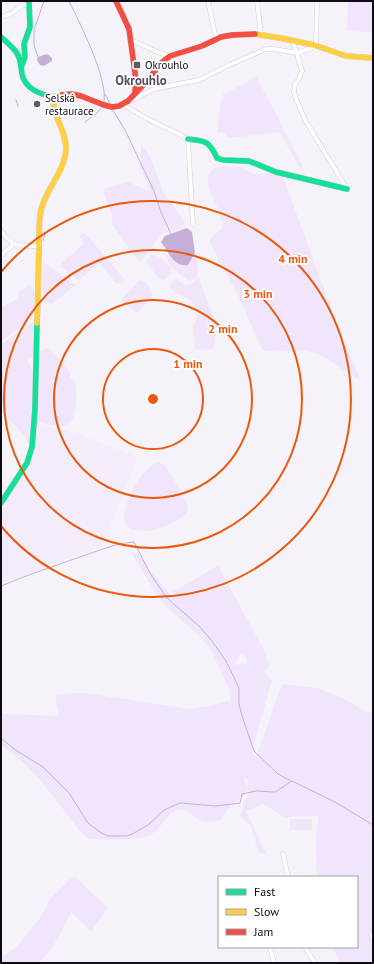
<svg xmlns="http://www.w3.org/2000/svg" width="374" height="964" viewBox="0 0 374 964" font-family="'PT Sans',sans-serif">
	<style>
		.built { fill: #f4ebfb }
		.green { fill: #f0e5fb; fill-rule: evenodd }
		.water { fill: #c5afd9 }
		.lines { fill: none; stroke-linecap: round; stroke-linejoin: round }
		.stream { stroke: #c5afd9; stroke-width: 1 }
		.street-casing { stroke: #d2cdd6; stroke-width: 5 }
		.fast-casing { stroke: #d2cdd6; stroke-width: 6 }
		.slow-casing { stroke: #d2cdd6; stroke-width: 6 }
		.jam-casing { stroke: #d2cdd6; stroke-width: 6 }
		.street { stroke: #fefdfe; stroke-width: 4 }
		.fast { stroke: #16e098; stroke-width: 5.5 }
		.slow { stroke: #ffcf43; stroke-width: 5.5 }
		.jam { stroke: #f24e42; stroke-width: 5.5 }
		.ring { fill: none; stroke: #e8590c; stroke-width: 2 }
		.poi-dot { fill: #605b65; stroke: #fff; stroke-width: 1.5 }
		.labels { text-anchor: middle; dominant-baseline: central; stroke-width: 3.5; stroke-linejoin: round; paint-order: stroke }
		.poi-label { font-size: 11px; fill: #100a15; stroke: #fff; text-anchor: start }
		.quarter-label { font-size: 13px; font-weight: bold; fill: #5a4b67; stroke: #fff }
		.centre { fill: #e8590c; stroke: #fff; stroke-width: 2 }
		.ring-label { font-size: 12px; text-anchor: middle; font-weight: bold; fill: #e8590c; stroke: #fff; stroke-width: 3.5; stroke-linejoin: round; paint-order: stroke }
	</style>
	<rect width="100%" height="100%" fill="#f6f2f9"/>
	<polygon class="built" points="36,423 76,433 137,457 103,545 1,584 1,512 29,462 35,443"/>
	<g class="green">
		<polygon points="348,1 373,1 373,32 347,31"/>
		<polygon points="256,76 303,166 300,169 280,132 241,137 228,137 224,133 217,132 220,106 223,94 244,84"/>
		<polygon points="141,144 151,159 163,192 186,224 176,230 162,233 140,263 112,224 112,216 103,189 128,182 151,192 140,167"/>
		<path d="M224,166L241,167L254,174L269,173L283,177L334,316L360,379C342,373 330,356 311,352C295,348 277,354 262,350L239,297L210,243V239L223,227L222,221C220,214 217,207 214,200C207,184 201,170 224,166Z"/>
		<polygon points="84,233 86,234 125,280 122,284 117,284 100,264 97,265 79,280 59,266 84,243 79,236"/>
		<path d="M195,253C198,262 199,269 196,279L189,281C179,274 169,266 164,254L170,255L176,263L183,266L192,259Z"/>
		<path d="M151,254C158,256 167,261 171,268C171,273 168,279 162,280L158,277L146,262Z"/>
		<polygon points="43,262 75,285 52,304 42,301"/>
		<path d="M198,277L217,326C215,334 217,345 212,350L194,349C196,341 193,335 193,327C193,323 196,322 196,319C198,313 195,306 192,302C186,294 172,296 170,286L171,282L175,279L178,280L184,285C190,285 196,282 198,277Z"/>
		<polygon points="140,280 148,285 153,294 149,301 137,313 123,302 122,299"/>
		<polygon points="30,284 34,291 34,313 24,324 1,341 1,308 17,299 18,293"/>
		<path d="M33,322V356L28,358L27,360L33,371L31,440L29,446C26,430 7,423 1,408V345L22,329Z"/>
		<path d="M45,348L50,350L68,369L70,372V378C72,379 73,379 75,382C78,388 76,412 73,418C70,422 65,426 60,427L38,422L39,354L40,351Z"/>
		<path d="M158,463C161,463 161,463 164,465C168,468 188,503 188,508C189,519 156,530 147,531C141,531 136,530 131,530C127,526 124,522 124,516C125,501 142,466 158,463Z"/>
		<path d="M131,552L140,555C147,571 162,582 171,596L174,595L172,592L218,566L263,648L269,665V668L264,671L272,680L252,751L256,757L282,684L318,688L346,700L365,711L373,713V963H339L333,947H357V877H317L316,848L318,816L284,817L263,804L246,811L266,854L261,853L258,851L251,826L240,816L244,801L248,795L247,787L249,782L245,777L244,779C252,793 238,799 231,806C227,810 224,815 221,820C215,820 208,823 202,821C194,818 187,808 177,810C166,813 161,830 150,835C133,842 107,839 89,839L80,831C55,800 35,767 1,745V714L57,716L59,713L55,695L72,693H85L190,709L209,706L231,700L229,688L213,654L203,639L168,609L158,597ZM241,652L245,656L248,663L234,665Z"/>
		<rect x="290" y="819" width="22" height="11"/>
		<path d="M74,876L108,908L91,931L71,912C65,924 49,960 36,963C28,964 10,963 1,963V958L17,946L41,917L50,899Z"/>
	</g>
	<g class="water">
		<polygon points="47,54 52,58 52,61 44,66 40,65 37,60 38,57"/>
		<path d="M187,228L192,232L195,253L188,265C174,268 168,251 161,242L165,236Z"/>
	</g>
	<g class="lines">
		<g class="stream">
			<path d="M69,1C80,24 108,78 104,102"/>
			<polyline points="38,57 34,45 34,30 44,1"/>
			<polyline points="105,94 110,104"/>
			<polyline points="16,100 18,106"/>
			<polyline points="112,109 125,130 154,191 161,212 171,234"/>
			<polyline points="85,122 97,113 102,107"/>
			<polyline points="43,241 45,234"/>
			<path d="M1,586C27,575 54,566 80,557C98,551 116,543 134,542L151,575L167,598L199,626L212,641L226,661L239,688V704L242,716L254,751L278,774L291,781"/>
			<polyline points="1,738 14,749 43,767 69,793 88,823 100,832 108,836 127,836 134,833 148,825 164,810 180,803 216,806 240,803 242,794 256,791 275,792 292,781 335,802 373,825"/>
		</g>
		<defs>
			<g id="street">
				<polyline points="208,1 214,30 217,39"/>
				<polyline points="257,1 261,35"/>
				<path d="M1,17C4,16 8,15 11,14C18,10 19,4 28,5"/>
				<polyline points="131,40 157,52 170,56"/>
				<polyline points="293,41 302,71 299,79 295,84 294,92 296,99 305,120 347,189"/>
				<polyline points="130,101 154,89 199,80 229,65 266,49 274,49 297,53 316,46 317,1"/>
				<path d="M123,104C143,119 167,127 188,139L193,225"/>
				<path d="M1,231C13,248 20,245 39,247"/>
				<polyline points="1,255 14,244"/>
				<polyline points="283,854 288,877"/>
				<polyline points="372,935 373,938"/>
				<polyline points="270,947 274,963"/>
				<polyline points="305,947 315,963"/>
			</g>
			<g id="fast">
				<path d="M1,37C7,42 14,48 18,55C21,61 21,67 22,74C25,89 40,94 53,97"/>
				<polyline points="22,65 25,57 24,44 30,27 29,1"/>
				<path d="M188,139C206,141 209,141 217,158L223,160L249,161L276,172L347,189"/>
				<polyline points="1,503 27,463 32,447 35,409 37,323"/>
			</g>
			<g id="slow">
				<polyline points="255,34 280,38 314,45 346,56 373,58"/>
				<path d="M37,323C38,298 38,274 39,249C39,238 39,226 40,215C43,192 64,174 66,150C67,131 52,116 53,97L61,95"/>
			</g>
			<g id="jam">
				<polyline points="116,1 129,29 136,80 135,92"/>
				<polyline points="61,95 72,94 81,96 104,105 112,107 119,106 128,101 148,80 160,64 170,56 202,46 221,37 232,35 255,34"/>
			</g>
		</defs>
		<use href="#street" class="street-casing"/>
		<use href="#fast" class="fast-casing"/>
		<use href="#slow" class="slow-casing"/>
		<use href="#jam" class="jam-casing"/>
		<use href="#street" class="street"/>
		<use href="#fast" class="fast"/>
		<use href="#slow" class="slow"/>
		<use href="#jam" class="jam"/>
	</g>
	<g class="ring">
		<circle cx="153" cy="399" r="50"/>
		<circle cx="153" cy="399" r="99"/>
		<circle cx="153" cy="399" r="149"/>
		<path d="M1 272A198 198 0 1 1 1 526"/>
	</g>
	<g class="poi-dot">
		<rect x="133" y="61" width="8" height="8" rx="2"/>
		<circle cx="37" cy="104" r="4"/>
	</g>
	<g class="labels">
		<g class="poi-label">
			<text x="145" y="65">Okrouhlo</text>
			<text x="45" y="98">Selská<tspan x="45" dy="13">restaurace</tspan></text>
		</g>
		<g class="quarter-label">
			<text x="141" y="80">Okrouhlo</text>
		</g>
	</g>
	<circle cx="153" cy="399" r="6" class="centre"/>
	<g class="ring-label">
		<text x="293" y="263">4 min</text>
		<text x="258" y="298">3 min</text>
		<text x="223" y="333">2 min</text>
		<text x="188" y="368">1 min</text>
	</g>
	<rect width="374" height="964" fill="none" stroke="#100a15" stroke-width="4"/>
	<rect x="218" y="876" width="140" height="72" fill="#ffffff" stroke="#9f9da1"/>
	<rect x="226" y="889" width="20" height="6" fill="#16e098" stroke="#9f9da1"/>
	<text x="254" y="896" font-size="12" fill="#100a15">Fast</text>
	<rect x="226" y="909" width="20" height="6" fill="#ffcf43" stroke="#9f9da1"/>
	<text x="254" y="916" font-size="12" fill="#100a15">Slow</text>
	<rect x="226" y="929" width="20" height="6" fill="#f24e42" stroke="#9f9da1"/>
	<text x="254" y="936" font-size="12" fill="#100a15">Jam</text>
</svg>
